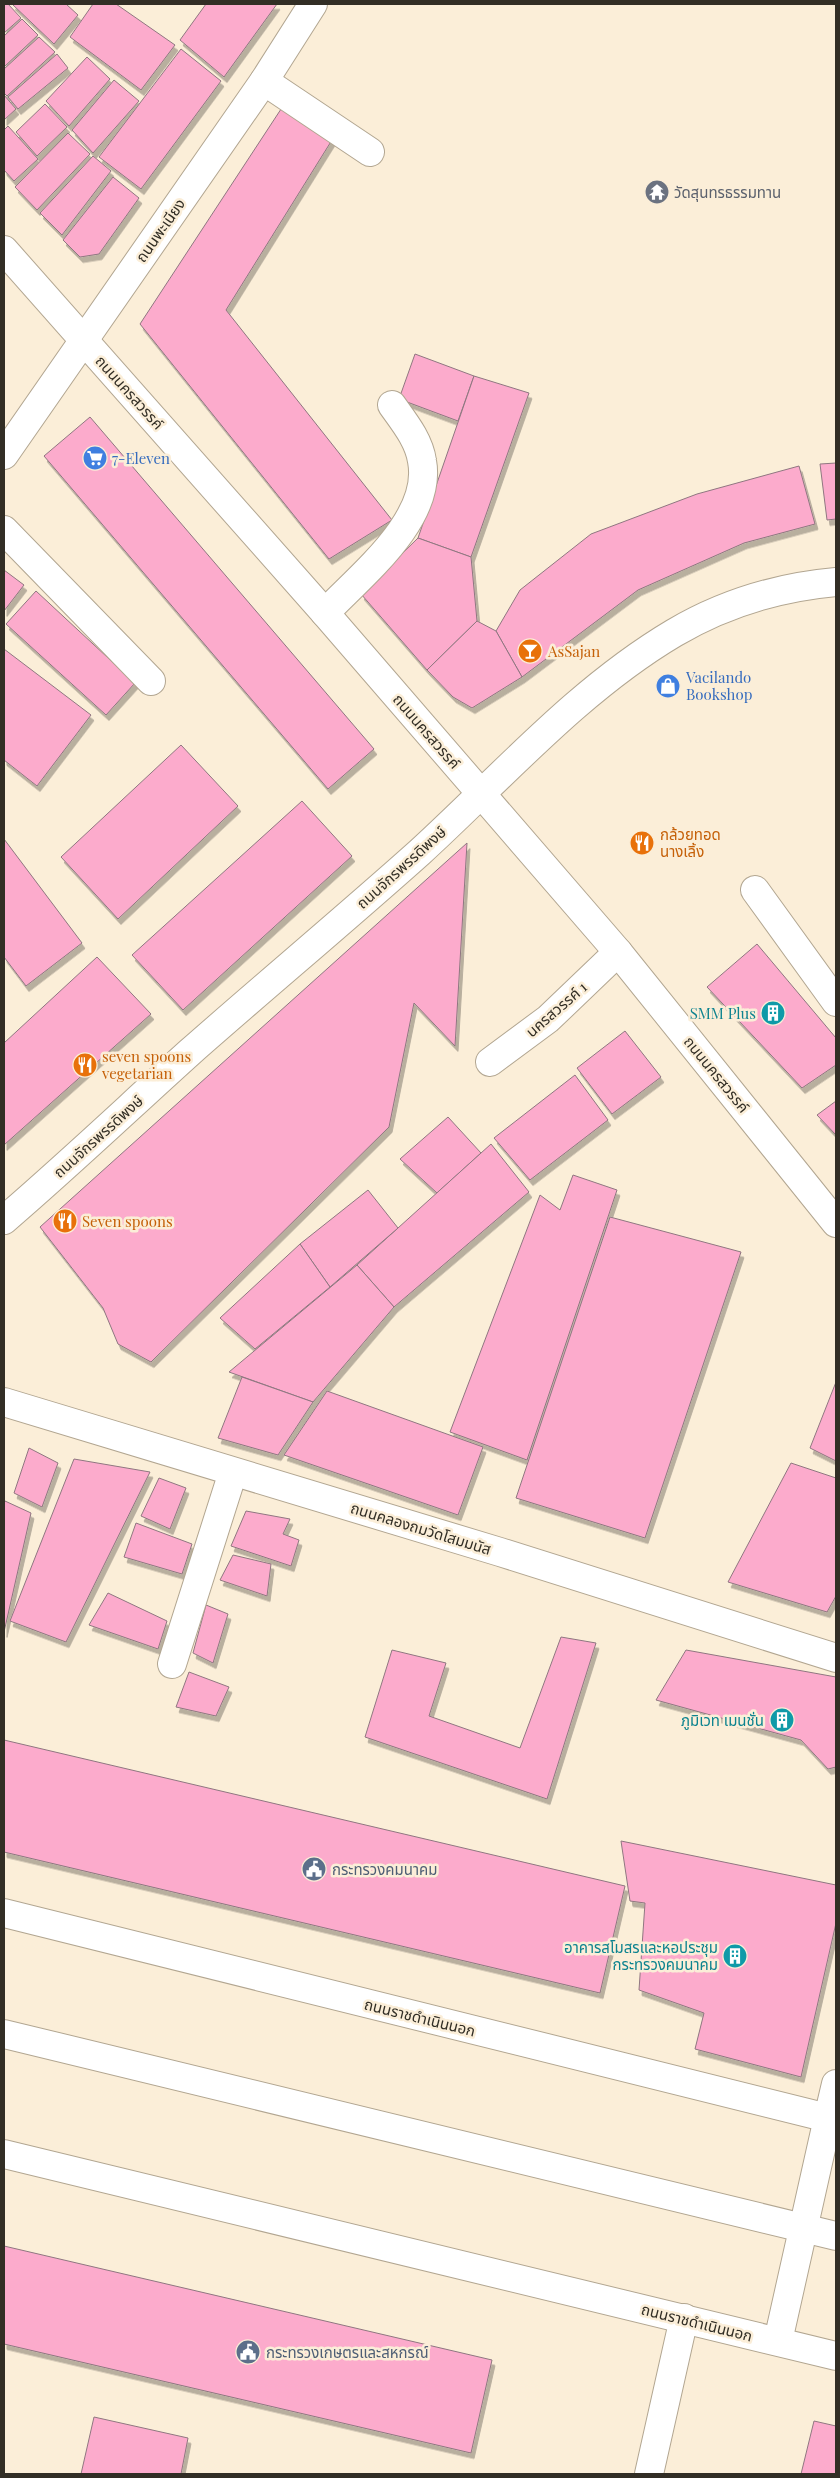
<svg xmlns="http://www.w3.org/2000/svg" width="840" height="2478" viewBox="0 0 840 2478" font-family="'Playfair Display','Noto Sans Thai',serif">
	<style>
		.building { fill: #fcabcc; stroke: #8f7780; filter: url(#shadow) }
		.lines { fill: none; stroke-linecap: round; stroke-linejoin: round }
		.minor-casing { stroke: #b2a691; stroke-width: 30 }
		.secondary-casing { stroke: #b2a691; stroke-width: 30 }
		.primary-casing { stroke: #b2a691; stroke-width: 30 }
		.minor { stroke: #fff; stroke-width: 28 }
		.secondary { stroke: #fff; stroke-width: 28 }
		.primary { stroke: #fff; stroke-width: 28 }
		.labels { text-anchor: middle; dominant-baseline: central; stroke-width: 5; stroke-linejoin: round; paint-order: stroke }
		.worship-label { font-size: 15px; fill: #5b616d; stroke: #fbeed8; text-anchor: start }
		.street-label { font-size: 15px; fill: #322e25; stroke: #fbeed8 }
		.shop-label { font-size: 15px; fill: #366cbe; stroke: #fbeed8; text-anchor: start }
		.food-label { font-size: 15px; fill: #c56008; stroke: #fbeed8; text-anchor: start }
		.culture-label { font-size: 15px; fill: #0d838f; stroke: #fbeed8; text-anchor: end }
		.service-label { font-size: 15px; fill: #4e5e75; stroke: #fbeed8; text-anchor: start }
	</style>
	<defs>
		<filter id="shadow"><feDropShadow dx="3" dy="5.5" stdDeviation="0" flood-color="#0004"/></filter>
	</defs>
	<rect width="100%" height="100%" fill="#fbeed8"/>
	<g class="building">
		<polygon points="4,4 8,4 21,18 4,33"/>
		<polygon points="12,4 66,4 78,15 54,44"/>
		<polygon points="93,4 116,4 175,45 141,90 70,37"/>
		<polygon points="206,4 277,4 224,77 180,40"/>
		<polygon points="22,19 38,35 4,67 4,36"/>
		<polygon points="39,37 55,52 7,96 4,93 4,69"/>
		<polygon points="181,49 221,81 141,189 99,157"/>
		<polygon points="57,54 68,68 18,109 8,97"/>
		<polygon points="87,57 110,79 69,126 46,101"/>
		<polygon points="114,80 139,101 93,153 72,130"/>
		<polygon points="4,95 16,109 4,120"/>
		<polygon points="285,103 332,140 226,310 392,520 329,559 140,324"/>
		<polygon points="45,104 67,127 37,156 16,132"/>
		<polygon points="8,126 38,159 14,181 4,170 4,130"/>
		<polygon points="68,133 90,154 37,210 15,187"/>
		<polygon points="93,156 111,171 62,235 40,213"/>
		<polygon points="113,177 139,198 99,254 80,257 63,240"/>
		<polygon points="415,354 474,376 458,421 399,399"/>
		<polygon points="474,376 529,393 471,557 418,538"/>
		<polygon points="90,417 374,749 328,789 44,456"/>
		<polygon points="836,463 836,519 827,520 820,464"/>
		<polygon points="799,466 815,524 744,543 638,590 522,677 496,631 520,590 591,534 697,494"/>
		<polygon points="418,538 471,557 477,621 427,670 361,594"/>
		<polygon points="4,570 24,585 4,611"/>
		<polygon points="36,591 135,683 106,715 6,624"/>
		<polygon points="477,621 496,631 522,677 472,708 453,697 427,670"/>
		<polygon points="4,649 91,715 37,786 4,760"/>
		<polygon points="181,745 238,806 118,919 61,857"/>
		<polygon points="302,801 352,856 183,1010 132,955"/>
		<polygon points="4,839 82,943 26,986 4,957"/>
		<polygon points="467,843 455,1046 414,1003 389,1127 151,1362 118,1344 103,1308 40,1227"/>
		<polygon points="757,944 836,1038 836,1065 802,1088 707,987"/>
		<polygon points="97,957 151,1014 4,1145 4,1043"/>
		<polygon points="625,1031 661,1077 612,1114 577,1068"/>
		<polygon points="575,1075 608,1120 530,1180 494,1138"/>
		<polygon points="836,1101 836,1135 817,1115"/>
		<polygon points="448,1117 481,1153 437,1193 400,1159"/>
		<polygon points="491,1144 529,1192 394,1307 357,1265"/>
		<polygon points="573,1175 617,1190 527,1460 450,1432 540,1195 560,1210"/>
		<polygon points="368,1190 398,1228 330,1287 300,1244"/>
		<polygon points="610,1217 741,1252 645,1538 516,1498"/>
		<polygon points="300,1244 330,1287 255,1349 220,1318"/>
		<polygon points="357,1265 394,1307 313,1402 229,1372"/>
		<polygon points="242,1377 313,1402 278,1455 218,1438"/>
		<polygon points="836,1382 836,1461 810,1448"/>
		<polygon points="327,1391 483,1447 458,1515 284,1455"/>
		<polygon points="29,1448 58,1463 42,1507 14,1493"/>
		<polygon points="74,1459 150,1472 66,1642 10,1621"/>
		<polygon points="791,1463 836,1478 836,1596 827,1612 728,1582"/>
		<polygon points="159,1478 186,1488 170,1529 141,1516"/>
		<polygon points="5,1501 31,1513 4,1632 4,1504"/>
		<polygon points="246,1511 290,1519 283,1534 299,1540 291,1566 231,1546"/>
		<polygon points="136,1523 192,1544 182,1574 124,1557"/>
		<polygon points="233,1555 271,1564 267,1596 220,1580"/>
		<polygon points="108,1593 167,1621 158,1649 89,1625"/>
		<polygon points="206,1605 228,1614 213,1663 193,1653"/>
		<polygon points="561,1637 596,1643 547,1799 365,1737 392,1650 446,1663 429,1716 520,1748"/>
		<polygon points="686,1650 836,1677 836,1767 828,1769 801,1740 656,1700"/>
		<polygon points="189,1672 229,1687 216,1716 176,1707"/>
		<polygon points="4,1740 625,1886 600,1993 4,1852"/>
		<polygon points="621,1841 836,1885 836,1923 801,2077 695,2049 704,2013 639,1990 645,1903 630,1901"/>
		<polygon points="4,2246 492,2360 471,2453 4,2344"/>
		<polygon points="94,2417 188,2438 181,2474 81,2474"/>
		<polygon points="814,2421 836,2426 836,2474 801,2474"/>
	</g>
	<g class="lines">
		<defs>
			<g id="minor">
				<polyline points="264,81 370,152"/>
				<polyline points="4,455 264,81 313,4"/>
				<polyline points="4,530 151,681"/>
				<path d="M325,613C361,575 433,519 422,461C419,440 404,422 392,405"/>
				<polyline points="755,890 836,1002"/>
				<polyline points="490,1062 548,1019 618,952"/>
				<polyline points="4,1402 500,1552 836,1658"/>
				<polyline points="172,1664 233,1472"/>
				<polyline points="828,2118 836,2084"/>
				<polyline points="649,2474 684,2318"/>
			</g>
			<g id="secondary">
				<path d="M4,1220C67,1166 128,1108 190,1052C266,985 344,920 420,852C502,777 578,690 674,633C723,604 780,587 836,582"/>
				<polyline points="4,1913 836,2120"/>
				<polyline points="4,2034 836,2236"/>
				<polyline points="4,2154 836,2356"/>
				<polyline points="778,2341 828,2118"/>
			</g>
			<polyline id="primary" points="4,250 325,613 618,952 836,1223"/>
		</defs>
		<use href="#minor" class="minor-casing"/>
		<use href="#secondary" class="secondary-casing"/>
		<use href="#primary" class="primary-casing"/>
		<use href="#minor" class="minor"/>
		<use href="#secondary" class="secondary"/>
		<use href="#primary" class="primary"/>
	</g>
	<defs>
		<symbol id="temple-disc" viewBox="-11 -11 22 22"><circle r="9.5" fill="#6b7280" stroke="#fbeed8"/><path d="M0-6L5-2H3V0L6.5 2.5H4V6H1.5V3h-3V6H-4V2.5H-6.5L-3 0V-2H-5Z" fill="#fff"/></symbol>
		<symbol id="supermarket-disc" viewBox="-11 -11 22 22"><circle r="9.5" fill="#3f7fe0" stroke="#fbeed8"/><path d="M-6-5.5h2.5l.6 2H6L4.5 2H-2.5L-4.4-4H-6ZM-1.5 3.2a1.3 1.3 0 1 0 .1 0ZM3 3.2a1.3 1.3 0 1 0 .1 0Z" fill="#fff"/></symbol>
		<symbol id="bar-disc" viewBox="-11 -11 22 22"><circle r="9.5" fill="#e8710a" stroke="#fbeed8"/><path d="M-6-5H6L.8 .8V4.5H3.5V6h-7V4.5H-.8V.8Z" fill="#fff"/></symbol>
		<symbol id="shop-disc" viewBox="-11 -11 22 22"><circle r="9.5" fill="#3f7fe0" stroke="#fbeed8"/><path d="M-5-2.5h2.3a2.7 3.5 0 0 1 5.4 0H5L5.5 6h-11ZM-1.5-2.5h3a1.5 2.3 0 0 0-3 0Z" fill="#fff"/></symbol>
		<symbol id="restaurant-disc" viewBox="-11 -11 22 22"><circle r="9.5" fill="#e8710a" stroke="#fbeed8"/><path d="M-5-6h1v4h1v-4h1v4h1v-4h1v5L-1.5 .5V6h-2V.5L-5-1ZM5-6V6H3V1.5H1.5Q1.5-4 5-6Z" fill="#fff"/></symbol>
		<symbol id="building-disc" viewBox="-11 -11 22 22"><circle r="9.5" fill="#0f9aa8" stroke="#fbeed8"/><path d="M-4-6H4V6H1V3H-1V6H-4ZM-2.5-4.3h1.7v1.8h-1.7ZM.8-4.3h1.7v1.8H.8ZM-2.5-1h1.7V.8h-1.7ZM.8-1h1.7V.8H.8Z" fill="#fff"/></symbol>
		<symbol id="civic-disc" viewBox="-11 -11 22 22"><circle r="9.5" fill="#5c6f8a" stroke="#fbeed8"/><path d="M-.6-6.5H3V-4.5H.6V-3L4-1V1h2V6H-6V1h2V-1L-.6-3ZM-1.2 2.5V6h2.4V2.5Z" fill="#fff"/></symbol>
	</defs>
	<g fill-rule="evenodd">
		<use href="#temple-disc" x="643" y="178" width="28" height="28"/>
		<use href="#supermarket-disc" x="81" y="444" width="28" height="28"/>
		<use href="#bar-disc" x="516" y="637" width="28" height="28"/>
		<use href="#shop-disc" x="654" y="672" width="28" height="28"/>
		<use href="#restaurant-disc" x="628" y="829" width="28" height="28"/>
		<use href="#building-disc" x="759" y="999" width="28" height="28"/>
		<use href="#restaurant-disc" x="71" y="1051" width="28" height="28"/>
		<use href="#restaurant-disc" x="51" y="1207" width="28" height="28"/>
		<use href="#building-disc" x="768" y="1706" width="28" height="28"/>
		<use href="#civic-disc" x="300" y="1855" width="28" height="28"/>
		<use href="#building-disc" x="721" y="1942" width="28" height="28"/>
		<use href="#civic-disc" x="234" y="2338" width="28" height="28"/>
	</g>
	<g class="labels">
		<g class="worship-label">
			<text x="674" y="192">วัดสุนทรธรรมทาน</text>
		</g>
		<g class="street-label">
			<text transform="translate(160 230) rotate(-55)">ถนนพะเนียง</text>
			<text transform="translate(130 392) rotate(48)">ถนนนครสวรรค์</text>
			<text transform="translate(427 731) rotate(49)">ถนนนครสวรรค์</text>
			<text transform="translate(401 867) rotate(-42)">ถนนจักรพรรดิพงษ์</text>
			<text transform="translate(556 1009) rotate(-41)">นครสวรรค์ 1</text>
			<text transform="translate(717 1074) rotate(51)">ถนนนครสวรรค์</text>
			<text transform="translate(98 1136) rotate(-42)">ถนนจักรพรรดิพงษ์</text>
			<text transform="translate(421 1528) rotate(17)">ถนนคลองถมวัดโสมมนัส</text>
			<text transform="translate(420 2017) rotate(14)">ถนนราชดำเนินนอก</text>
			<text transform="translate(697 2322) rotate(14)">ถนนราชดำเนินนอก</text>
		</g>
		<g class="shop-label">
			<text x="112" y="458">7-Eleven</text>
			<text x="686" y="677">Vacilando<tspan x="686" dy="17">Bookshop</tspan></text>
		</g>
		<g class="food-label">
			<text x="548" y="651">AsSajan</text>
			<text x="660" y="834">กล้วยทอด<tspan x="660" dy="17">นางเลิ้ง</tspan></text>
			<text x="102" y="1056">seven spoons<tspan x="102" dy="17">vegetarian</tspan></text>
			<text x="82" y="1221">Seven spoons</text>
		</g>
		<g class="culture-label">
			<text x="756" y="1013">SMM Plus</text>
			<text x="764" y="1720">ภูมิเวท เมนชั่น</text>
			<text x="718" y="1947">อาคารสโมสรและหอประชุม<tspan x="718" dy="17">กระทรวงคมนาคม</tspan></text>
		</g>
		<g class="service-label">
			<text x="332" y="1869">กระทรวงคมนาคม</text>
			<text x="266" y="2352">กระทรวงเกษตรและสหกรณ์</text>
		</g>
	</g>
	<rect width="840" height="2478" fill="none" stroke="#322e25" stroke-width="10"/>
</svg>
